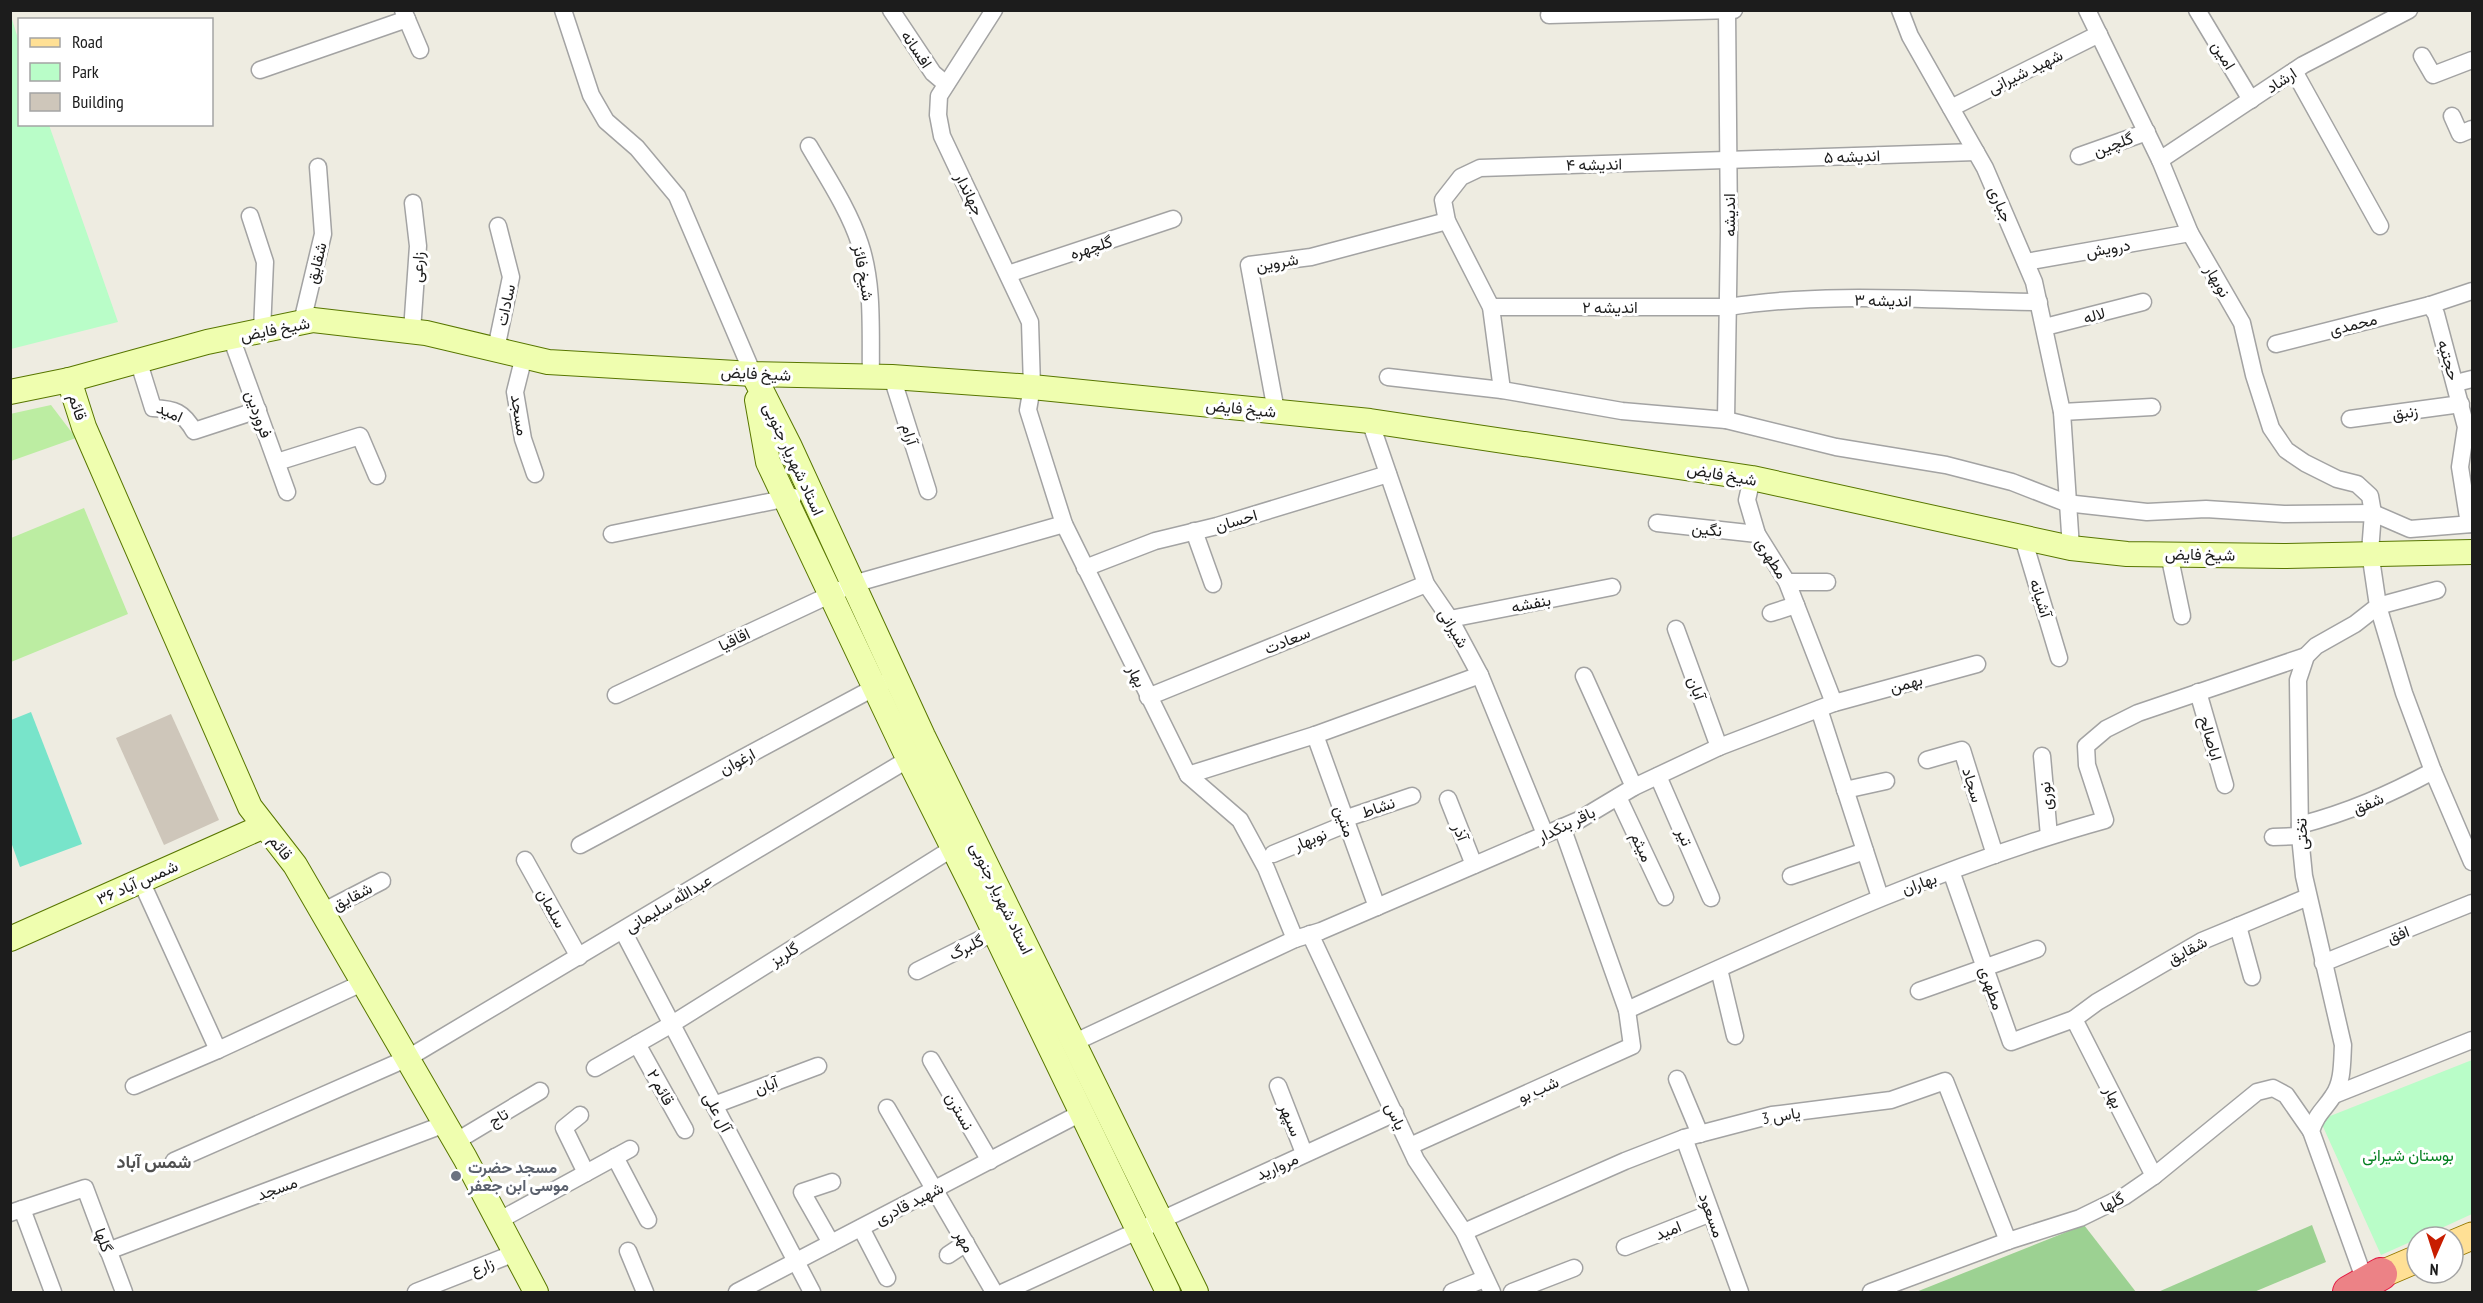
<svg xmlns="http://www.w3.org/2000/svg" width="2483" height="1303" viewBox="0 0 2483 1303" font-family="'PT Sans Narrow',Vazirmatn,sans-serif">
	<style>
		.grass { fill: #bceda2 }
		.forest { fill: #9cd192 }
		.park { fill: #b9fdc8 }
		.pitch { fill: #78e4ca }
		.building { fill: #cec6ba }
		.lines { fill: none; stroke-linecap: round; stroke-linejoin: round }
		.street-casing { stroke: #a3a3a3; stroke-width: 19 }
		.secondary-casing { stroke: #587600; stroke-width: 26 }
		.primary-casing { stroke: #947800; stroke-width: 29 }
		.highway-casing { stroke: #e31740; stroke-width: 34 }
		.street { stroke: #fff; stroke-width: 16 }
		.secondary { stroke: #effeaf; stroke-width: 24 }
		.primary { stroke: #ffe095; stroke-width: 27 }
		.highway { stroke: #ec8286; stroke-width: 32 }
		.worship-dot { fill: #6b7280; stroke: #fff; stroke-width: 2 }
		.labels { text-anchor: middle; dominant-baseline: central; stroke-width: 6; stroke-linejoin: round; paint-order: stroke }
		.street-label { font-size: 16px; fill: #1c1c1c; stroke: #fff }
		.park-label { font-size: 16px; fill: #048020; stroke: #fff }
		.worship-label { font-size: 16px; font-weight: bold; fill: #5b616d; stroke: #fff; text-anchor: start }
		.neighbourhood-label { font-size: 18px; font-weight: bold; fill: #4f4f4f; stroke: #fff }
	</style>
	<rect width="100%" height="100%" fill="#eeece1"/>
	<g class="grass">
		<polygon points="51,405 76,438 11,461 10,414"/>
		<polygon points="84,508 128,614 11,662 11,538"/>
	</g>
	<g class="forest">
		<polygon points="2084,1225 2136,1292 1916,1292"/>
		<polygon points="2312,1225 2326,1262 2254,1292 2158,1292"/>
	</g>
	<g class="park">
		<polygon points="11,16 19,42 20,124 49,125 118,322 11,349"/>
		<polygon points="2472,1060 2472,1214 2422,1237 2417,1237 2417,1239 2381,1255 2320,1120"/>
	</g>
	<polygon class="pitch" points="31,712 82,844 20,867 11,842 11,720"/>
	<polygon class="building" points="171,714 219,820 164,845 116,738"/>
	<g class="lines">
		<defs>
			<g id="street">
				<polyline points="403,10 420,50"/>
				<polyline points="563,10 591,95 606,121 637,148 677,196 753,374"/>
				<polyline points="891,10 933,73 946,84"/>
				<polyline points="994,10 939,96 938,115 942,136 1030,322 1032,387 1028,410 1064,524 1188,775 1240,820 1266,868 1295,939"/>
				<polyline points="1900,10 1910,36 1985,168 2034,282 2062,412 2071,548"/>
				<path d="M2087,10L2160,160L2190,233L2242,323L2254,375L2271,428L2286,450L2305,463L2337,479L2357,484L2370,496L2373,513L2370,552L2378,606L2355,624L2316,646L2306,656L2298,680L2300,836L2304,876L2343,1045C2342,1062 2343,1082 2333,1096C2324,1110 2317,1113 2311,1131L2365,1281"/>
				<polyline points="2197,10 2251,100"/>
				<polyline points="1549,15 1734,10"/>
				<polyline points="2422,56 2433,75 2472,60"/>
				<polyline points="260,70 407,19"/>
				<polyline points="2294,71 2380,226"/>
				<polyline points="1951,108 2099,34"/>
				<polyline points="2452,116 2460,134 2472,129"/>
				<path d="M809,146C827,177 849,210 860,244C874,286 870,333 871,377"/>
				<polyline points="2079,156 2147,132"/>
				<polyline points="2160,160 2303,65 2409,10"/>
				<polyline points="250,216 265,262 262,331"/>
				<polyline points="2026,262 2190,233"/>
				<polyline points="1008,274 1173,219"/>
				<polyline points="2430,305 2436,314 2466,427 2460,467 2469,524"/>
				<path d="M1491,307H1728C1830,291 1936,301 2039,302"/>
				<polyline points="302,322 323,234 318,167"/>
				<polyline points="2045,327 2143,302"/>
				<polyline points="412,331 418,246 413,203"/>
				<polyline points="231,337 287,492"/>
				<polyline points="2276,344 2430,305 2472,291"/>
				<polyline points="496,349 511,277 498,226"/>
				<polyline points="524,356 515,392 523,439 535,474"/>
				<path d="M139,363L153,408C175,409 183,412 194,431L258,410"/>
				<polyline points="892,377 928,491"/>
				<polyline points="1388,377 1502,390 1622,411 1726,420 1836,447 1946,465 2012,482 2066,503 2147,512 2206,509 2284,514 2373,513 2410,529 2472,524"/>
				<polyline points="2456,383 2472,379"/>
				<polyline points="1502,390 1491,307 1447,221 1443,200 1461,177 1480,168 1976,152"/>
				<polyline points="1276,411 1249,265 1311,257 1447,221"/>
				<polyline points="2062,412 2152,407"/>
				<polyline points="2350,419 2461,404"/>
				<polyline points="1726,420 1729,232 1727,10"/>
				<polyline points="1370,421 1426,584 1450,619 1480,675 1545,834"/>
				<polyline points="277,462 360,436 377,476"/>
				<polyline points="1752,478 1747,500 1757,534 1787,582 1834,703"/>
				<polyline points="1657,523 1757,534"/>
				<polyline points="1194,531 1213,584"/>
				<polyline points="612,534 793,497"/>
				<polyline points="2023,538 2059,658"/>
				<polyline points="2169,554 2182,616"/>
				<polyline points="1085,568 1155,541 1217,526 1388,474"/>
				<polyline points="1787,582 1827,582"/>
				<polyline points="2437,590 2378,606 2404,693 2433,771 2472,862"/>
				<polyline points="1771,613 1796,605"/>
				<polyline points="1450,619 1612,587"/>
				<polyline points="1676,629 1719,747"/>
				<polyline points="1584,676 1634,787"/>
				<polyline points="2198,692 2225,785"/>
				<polyline points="616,695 853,584 1064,524"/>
				<polyline points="1148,697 1426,584"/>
				<polyline points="1819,709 1880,897"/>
				<polyline points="1315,735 1377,907"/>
				<polyline points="2042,756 2049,836"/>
				<polyline points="1927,760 1962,750 1995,855"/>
				<polyline points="1188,775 1315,735 1480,675"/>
				<polyline points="1658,776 1711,898"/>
				<polyline points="1845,790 1886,781"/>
				<polyline points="1618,797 1665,897"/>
				<polyline points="1448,799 1474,865"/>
				<polyline points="1344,819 1412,796"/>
				<path d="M2300,825C2349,812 2388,795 2433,771"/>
				<polyline points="2273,837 2300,836"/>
				<polyline points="580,845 883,683"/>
				<polyline points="1273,854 1346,824"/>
				<polyline points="525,860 579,957"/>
				<polyline points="1951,871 2011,1042 2074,1019 2097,1002 2202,941 2308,897"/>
				<polyline points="1791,876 1865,851"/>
				<polyline points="141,881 218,1050"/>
				<polyline points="322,912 382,881"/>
				<polyline points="2238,926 2252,977"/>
				<polyline points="623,931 812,1292"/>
				<polyline points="1310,934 1416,1160 1464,1232 1492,1292"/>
				<polyline points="2323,963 2472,903"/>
				<polyline points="1719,969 1735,1036"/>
				<polyline points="917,971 995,932 1004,930"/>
				<polyline points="1919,991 2037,949"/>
				<path d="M1627,1010C1784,939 1939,866 2105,820L2087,765L2086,746L2106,729L2138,713L2306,656"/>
				<polyline points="2074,1019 2154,1176"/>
				<polyline points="1073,1043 1295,939 1321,931 1579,820 1634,787 1719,747 1834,703 1977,664"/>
				<polyline points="637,1044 685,1130"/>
				<polyline points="931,1060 990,1161"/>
				<polyline points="595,1068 672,1024 961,843"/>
				<polyline points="1677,1079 1700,1134"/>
				<polyline points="134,1086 218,1050 362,983"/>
				<polyline points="1278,1086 1304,1153"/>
				<polyline points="2334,1095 2472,1040"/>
				<polyline points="714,1105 818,1066"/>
				<polyline points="887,1108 994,1292"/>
				<polyline points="580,1115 564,1128 586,1173"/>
				<polyline points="1684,1138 1740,1292"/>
				<polyline points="455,1142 540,1091"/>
				<polyline points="1410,1146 1632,1046 1627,1010 1562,827"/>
				<polyline points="615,1157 648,1220"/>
				<polyline points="174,1161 408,1058 917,754"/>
				<polyline points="22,1209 53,1292"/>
				<polyline points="10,1213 85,1188 124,1292"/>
				<polyline points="498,1221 630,1149"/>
				<polyline points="861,1228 887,1278"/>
				<polyline points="1464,1232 1625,1161 1684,1138 1772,1115 1891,1100 1945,1081 2008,1241"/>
				<polyline points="831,1243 802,1192 832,1182"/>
				<polyline points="1625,1247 1711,1213"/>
				<polyline points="108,1251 445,1124"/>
				<polyline points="628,1251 645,1292"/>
				<polyline points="948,1255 966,1243"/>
				<polyline points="416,1292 515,1253"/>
				<polyline points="737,1292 1081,1113"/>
				<polyline points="1004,1292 1395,1113"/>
				<polyline points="1452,1292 1484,1279"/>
				<polyline points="1512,1292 1574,1268"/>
				<polyline points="1871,1292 2008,1241 2080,1218 2125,1196 2154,1176 2257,1092 2273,1088 2286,1095 2311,1131"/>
			</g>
			<g id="secondary">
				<polyline points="753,374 790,447 923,736 1196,1292"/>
				<polyline points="69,380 84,427 250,807 295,865 465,1158 536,1292"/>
				<polyline points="10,392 69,380 207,342 313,320 426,333 548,362 753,374 892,377 1032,387 1370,421 1752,478 2071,548 2127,554 2283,556 2472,552"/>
				<polyline points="757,400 768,462 908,758 977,896 1168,1292"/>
				<polyline points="10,939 264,826"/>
			</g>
			<g id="primary">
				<polyline points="2453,1244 2472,1236"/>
				<polyline points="2363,1282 2417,1259"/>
			</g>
			<polyline id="highway" points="2349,1292 2381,1274"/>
		</defs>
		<use href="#street" class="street-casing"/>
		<use href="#secondary" class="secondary-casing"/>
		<use href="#primary" class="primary-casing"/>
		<use href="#highway" class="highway-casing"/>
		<use href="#street" class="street"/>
		<use href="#secondary" class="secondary"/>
		<use href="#primary" class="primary"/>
		<use href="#highway" class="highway"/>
	</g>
	<circle class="worship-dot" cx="456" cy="1176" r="6"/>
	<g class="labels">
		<g class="street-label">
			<text transform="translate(917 49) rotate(56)">افسانه</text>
			<text transform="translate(2224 55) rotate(59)">امین</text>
			<text transform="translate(2025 71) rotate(-26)">شهید شیرانی</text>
			<text transform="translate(2281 80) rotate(-33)">ارشاد</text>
			<text transform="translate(2113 144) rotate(-20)">گلچین</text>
			<text transform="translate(1852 156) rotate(-2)">اندیشه ۵</text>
			<text transform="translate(1594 164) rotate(-1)">اندیشه ۴</text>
			<text transform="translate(970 194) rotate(64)">جهاندار</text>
			<text transform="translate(2001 204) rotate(67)">جباری</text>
			<text transform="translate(1729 215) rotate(-90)">اندیشه</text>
			<text transform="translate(1091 247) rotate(-18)">گلچهره</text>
			<text transform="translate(2108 248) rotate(-10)">درویش</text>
			<text transform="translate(1277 262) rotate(-10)">شروین</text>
			<text transform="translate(316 263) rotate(-76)">شقایق</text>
			<text transform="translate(417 267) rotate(-86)">زارعی</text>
			<text transform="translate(864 273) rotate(80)">شیخ فائز</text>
			<text transform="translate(2218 281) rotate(60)">نوبهار</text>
			<text transform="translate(1883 300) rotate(1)">اندیشه ۳</text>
			<text transform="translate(505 305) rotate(-78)">سادات</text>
			<text x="1610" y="307">اندیشه ۲</text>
			<text transform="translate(2094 315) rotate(-15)">لاله</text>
			<text transform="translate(2353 324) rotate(-14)">محمدی</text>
			<text transform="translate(275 329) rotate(-11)">شیخ فایض</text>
			<text transform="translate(2449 360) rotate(74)">حجتیه</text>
			<text transform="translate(756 373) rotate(3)">شیخ فایض</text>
			<text transform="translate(78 407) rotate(72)">قائم</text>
			<text transform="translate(1241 408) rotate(6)">شیخ فایض</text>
			<text transform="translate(170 412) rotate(24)">امید</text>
			<text transform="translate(2405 412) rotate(-8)">زنبق</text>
			<text transform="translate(259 414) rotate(70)">فروردین</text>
			<text transform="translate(520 415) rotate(81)">مسجد</text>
			<text transform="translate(910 434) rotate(73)">آرام</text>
			<text transform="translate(794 459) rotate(65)">استاد شهریار جنوبی</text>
			<text transform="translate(1722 474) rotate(10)">شیخ فایض</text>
			<text transform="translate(1236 520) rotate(-16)">احسان</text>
			<text transform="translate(1707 529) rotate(6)">نگین</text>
			<text transform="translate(2200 554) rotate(1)">شیخ فایض</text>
			<text transform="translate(1772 558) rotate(58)">مطهری</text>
			<text transform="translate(2041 598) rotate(73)">آشیانه</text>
			<text transform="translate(1531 603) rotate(-11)">بنفشه</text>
			<text transform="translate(1454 628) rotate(59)">شیرانی</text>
			<text transform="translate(734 639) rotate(-26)">اقاقیا</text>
			<text transform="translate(1287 640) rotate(-22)">سعادت</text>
			<text transform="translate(1137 676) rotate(64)">بهار</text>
			<text transform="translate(1906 683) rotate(-15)">بهمن</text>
			<text transform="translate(1697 688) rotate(70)">آبان</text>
			<text transform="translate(2211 738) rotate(74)">اباصالح</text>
			<text transform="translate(737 761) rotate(-28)">ارغوان</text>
			<text transform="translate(1973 785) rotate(73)">سجاد</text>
			<text transform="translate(2045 796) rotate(-95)">نوری</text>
			<text transform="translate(2368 803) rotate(-23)">شفق</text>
			<text transform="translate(1378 807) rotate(-19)">نشاط</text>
			<text transform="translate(1345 821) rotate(70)">متین</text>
			<text transform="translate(1566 824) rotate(-26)">باقر بنکدار</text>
			<text transform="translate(1461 832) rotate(69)">آذر</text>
			<text transform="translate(2301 834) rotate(-93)">تختی</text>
			<text transform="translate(1685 837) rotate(67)">تیر</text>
			<text transform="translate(1310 839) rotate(-22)">نوبهار</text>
			<text transform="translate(281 847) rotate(52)">قائم</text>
			<text transform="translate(1642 847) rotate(65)">میثم</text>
			<text transform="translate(137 882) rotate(-24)">شمس آباد ۳۶</text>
			<text transform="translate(1919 883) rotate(-20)">بهاران</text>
			<text transform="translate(352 896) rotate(-27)">شقایق</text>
			<text transform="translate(1002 898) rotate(64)">استاد شهریار جنوبی</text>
			<text transform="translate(668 903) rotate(-31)">عبدالله سلیمانی</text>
			<text transform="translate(552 908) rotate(61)">سلمان</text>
			<text transform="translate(2398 934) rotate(-21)">افق</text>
			<text transform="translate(966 947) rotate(-27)">گلبرگ</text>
			<text transform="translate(2187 950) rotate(-28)">شقایق</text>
			<text transform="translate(784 954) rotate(-32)">گلریز</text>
			<text transform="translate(1992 988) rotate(71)">مطهری</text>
			<text transform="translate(766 1085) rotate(-20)">آبان</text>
			<text transform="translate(661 1087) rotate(61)">قائم ۲</text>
			<text transform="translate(1538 1089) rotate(-24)">شب بو</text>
			<text transform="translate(2114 1097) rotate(63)">بهار</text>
			<text transform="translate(960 1111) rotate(60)">نسترن</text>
			<text transform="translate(718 1112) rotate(62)">آل علی</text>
			<text transform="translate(1781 1115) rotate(-10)">یاس 3</text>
			<text transform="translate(1396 1116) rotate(65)">یاس</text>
			<text transform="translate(498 1117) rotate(-31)">تاج</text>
			<text transform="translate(1291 1120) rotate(68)">سپهر</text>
			<text transform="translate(1277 1166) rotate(-24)">مروارید</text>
			<text transform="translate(277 1188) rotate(-20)">مسجد</text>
			<text transform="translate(2112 1202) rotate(-27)">گلها</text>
			<text transform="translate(909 1203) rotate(-27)">شهید قادری</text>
			<text transform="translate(1712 1215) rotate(70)">مسعود</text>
			<text transform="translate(1668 1230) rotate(-22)">امید</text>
			<text transform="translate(104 1240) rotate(70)">گلها</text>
			<text transform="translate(965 1241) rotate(60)">مهر</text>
			<text transform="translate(482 1266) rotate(-22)">زارع</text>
		</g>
		<g class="park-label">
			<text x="2408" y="1155">بوستان شیرانی</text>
		</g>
		<g class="worship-label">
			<text x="468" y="1167">مسجد حضرت<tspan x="468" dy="18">موسی ابن جعفر</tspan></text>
		</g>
		<g class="neighbourhood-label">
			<text x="154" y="1161">شمس آباد</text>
		</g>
	</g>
	<rect width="2483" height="1303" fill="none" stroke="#1c1c1c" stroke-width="24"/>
	<rect x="18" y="18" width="195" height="108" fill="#ffffff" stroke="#a4a4a4" stroke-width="1.5"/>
	<rect x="30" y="38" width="30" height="9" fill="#ffe095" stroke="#a4a4a4" stroke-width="1.5"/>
	<text x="72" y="48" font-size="18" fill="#1c1c1c">Road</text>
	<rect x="30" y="63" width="30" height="18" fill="#b9fdc8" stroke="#a4a4a4" stroke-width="1.5"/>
	<text x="72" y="78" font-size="18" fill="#1c1c1c">Park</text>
	<rect x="30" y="93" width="30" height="18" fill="#cec6ba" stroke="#a4a4a4" stroke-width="1.5"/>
	<text x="72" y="108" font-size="18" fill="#1c1c1c">Building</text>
	<g transform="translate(2435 1255) rotate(183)"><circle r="28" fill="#ffffff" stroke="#a4a4a4" stroke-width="1.5"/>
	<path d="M0-4.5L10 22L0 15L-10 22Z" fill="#c81d00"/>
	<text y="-9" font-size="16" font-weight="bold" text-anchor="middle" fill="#1c1c1c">N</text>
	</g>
</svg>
